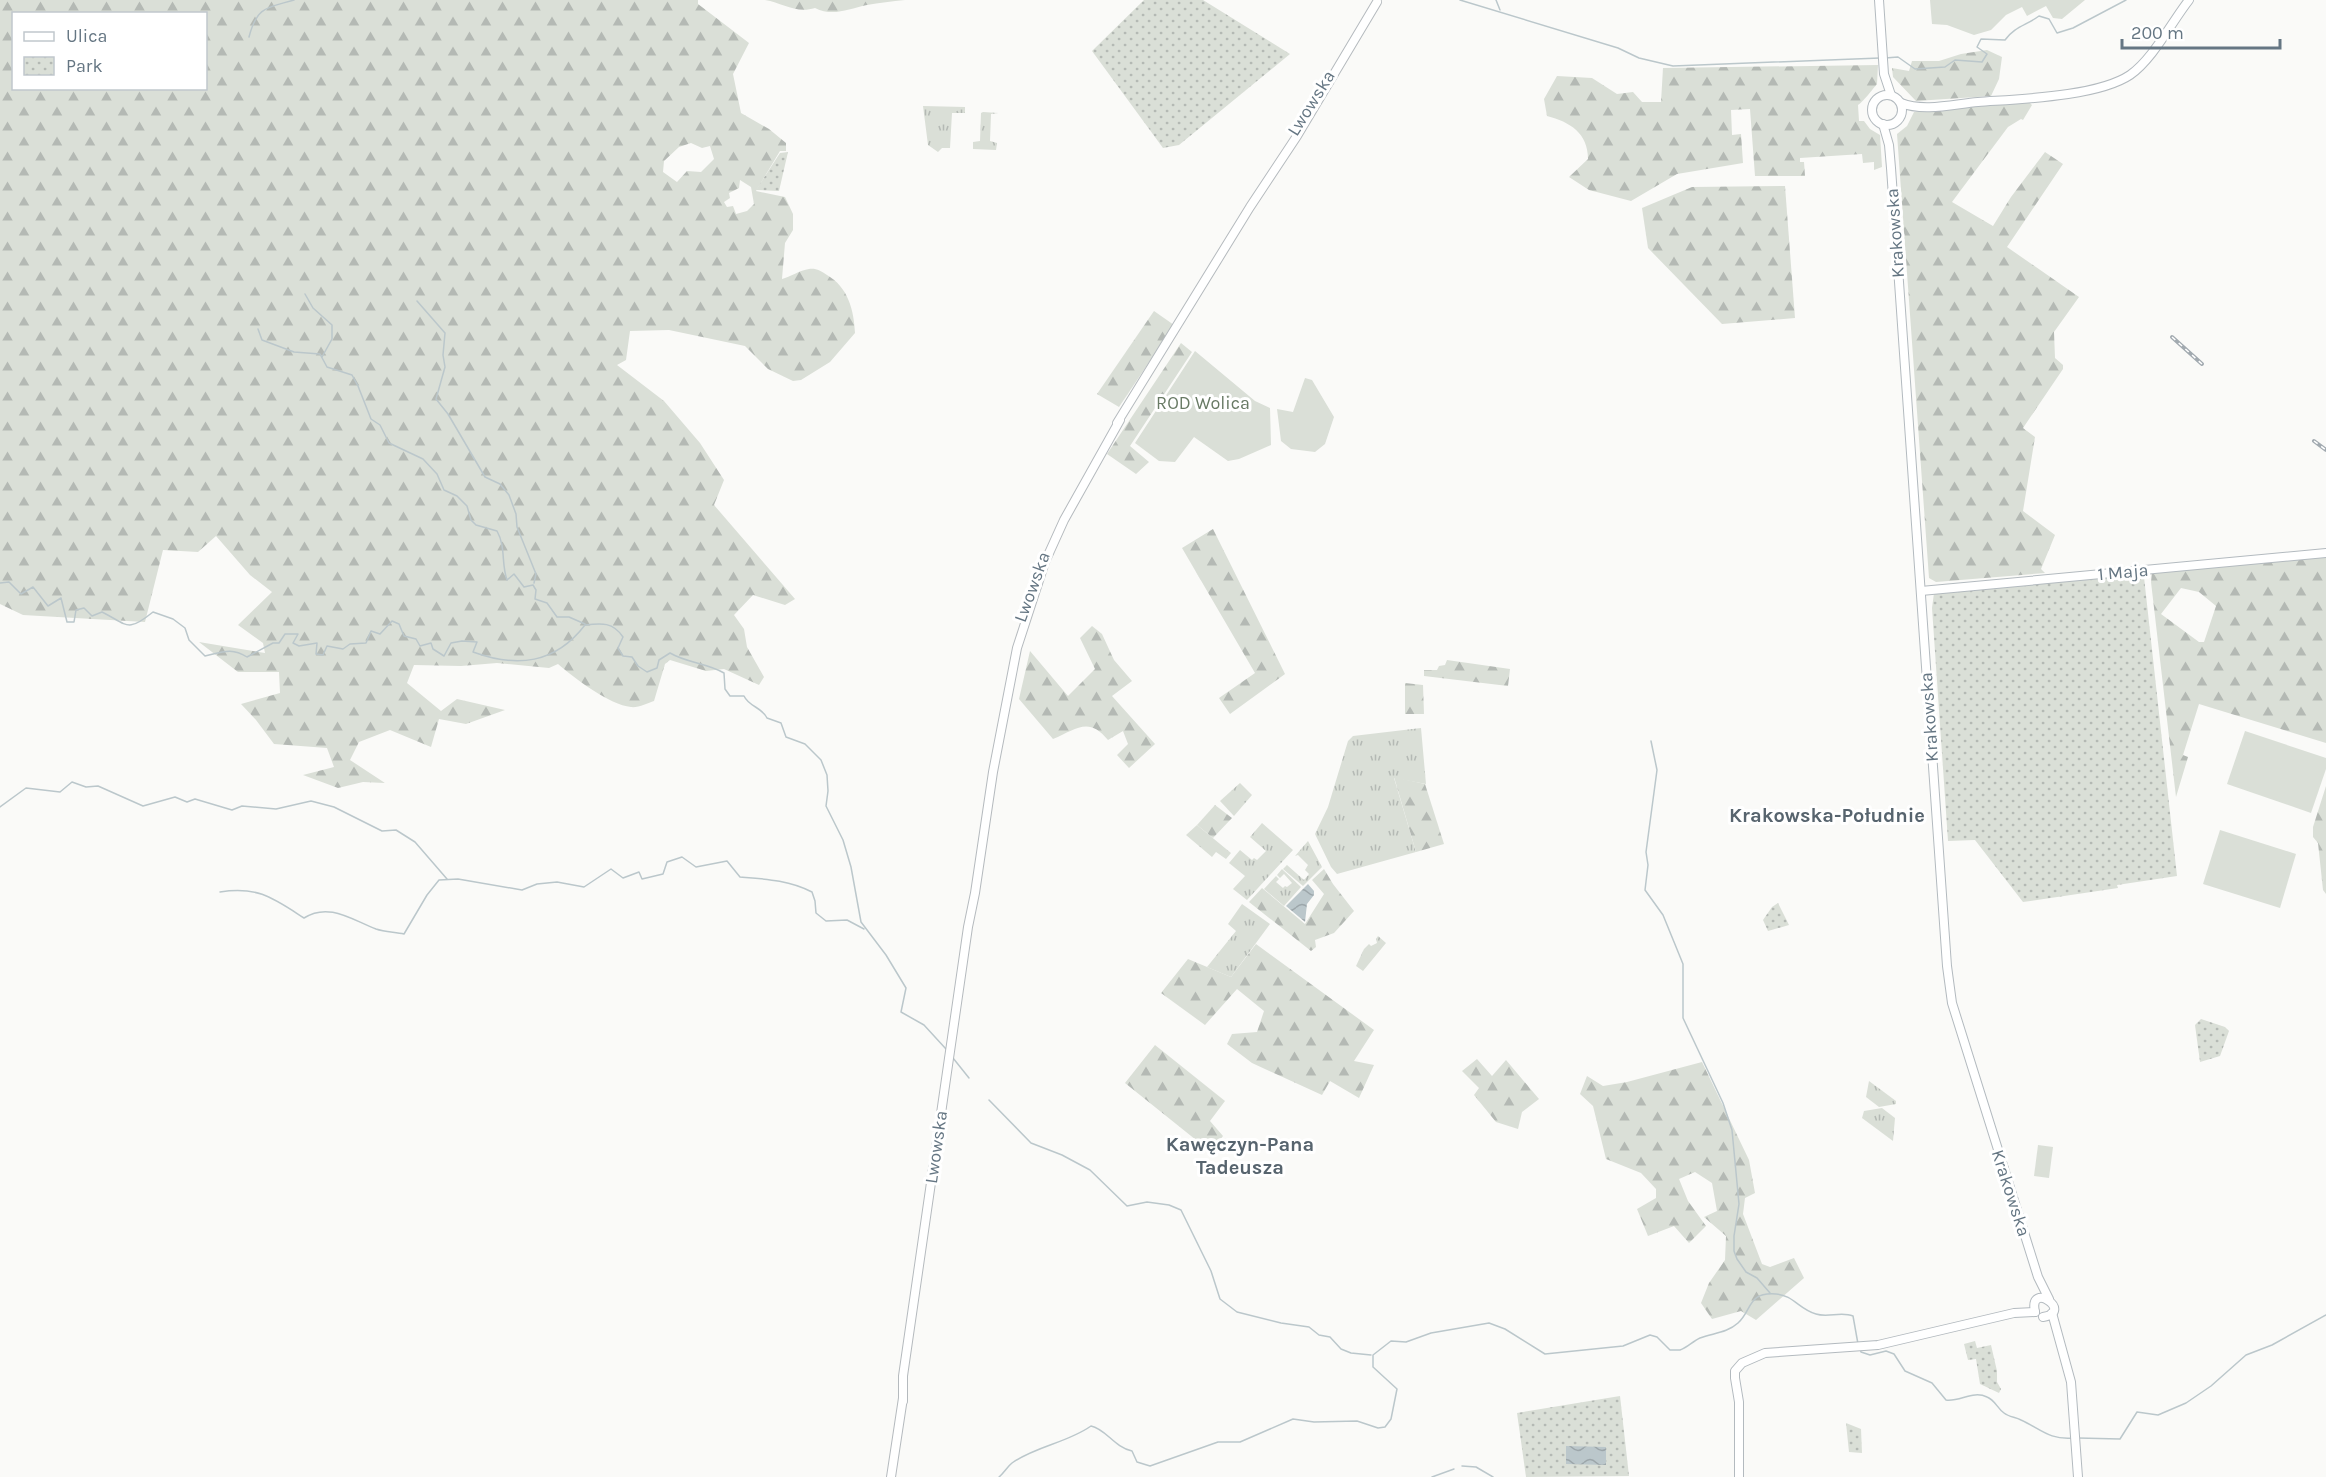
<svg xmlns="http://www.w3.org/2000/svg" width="2326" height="1477" viewBox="0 0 2326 1477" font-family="Karla,sans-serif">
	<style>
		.grass { fill: url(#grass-tufts) }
		.forest { fill: url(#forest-firs); fill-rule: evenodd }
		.park { fill: url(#park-dots) }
		.garden { fill: #dadfd7 }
		.water { fill: url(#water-waves) }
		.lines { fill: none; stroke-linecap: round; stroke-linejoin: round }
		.stream { stroke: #bbc7cb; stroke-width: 1.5 }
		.secondary-casing { stroke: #b3babf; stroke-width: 10 }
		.primary-casing { stroke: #b5babe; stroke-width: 10 }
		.secondary { stroke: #fff; stroke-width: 8 }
		.primary { stroke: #fff; stroke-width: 8 }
		.rail-casing { stroke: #a2aab0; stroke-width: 4 }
		.rail { stroke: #fff; stroke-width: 1.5; stroke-dasharray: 4.5; stroke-linecap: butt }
		.labels { text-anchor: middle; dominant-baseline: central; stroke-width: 6; stroke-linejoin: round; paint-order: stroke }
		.street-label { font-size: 18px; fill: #657683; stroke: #fff }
		.park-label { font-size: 18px; fill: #687a64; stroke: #fff }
		.neighbourhood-label { font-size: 20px; font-weight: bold; fill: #57646e; stroke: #fff }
	</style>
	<defs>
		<pattern id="grass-tufts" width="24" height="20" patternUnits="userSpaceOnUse" patternTransform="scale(1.5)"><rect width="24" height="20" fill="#dadfd7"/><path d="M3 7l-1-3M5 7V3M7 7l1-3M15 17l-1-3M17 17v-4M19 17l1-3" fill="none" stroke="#b4b9b4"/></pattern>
		<pattern id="forest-firs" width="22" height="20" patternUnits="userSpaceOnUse" patternTransform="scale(1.5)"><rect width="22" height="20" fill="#dadfd7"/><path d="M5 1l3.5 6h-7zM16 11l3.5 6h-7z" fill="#b4b9b4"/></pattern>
		<pattern id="park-dots" width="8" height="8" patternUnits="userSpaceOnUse" patternTransform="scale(1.5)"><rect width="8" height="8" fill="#dadfd7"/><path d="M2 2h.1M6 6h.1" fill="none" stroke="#b4b9b4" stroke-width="1.8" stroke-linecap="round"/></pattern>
		<pattern id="water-waves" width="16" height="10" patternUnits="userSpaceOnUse" patternTransform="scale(1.5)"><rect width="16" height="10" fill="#bbc7cb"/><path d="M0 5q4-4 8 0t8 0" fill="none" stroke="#9ca6aa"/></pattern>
	</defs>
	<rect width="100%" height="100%" fill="#fafaf8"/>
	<g class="grass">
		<polygon points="923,106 965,107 965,113 952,113 950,148 942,148 938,152 928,145"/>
		<polygon points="983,112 998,113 991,114 990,141 997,143 996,150 973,149 973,142 980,141 981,113"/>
		<polygon points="1421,728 1426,784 1394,778 1416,852 1337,874 1331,867 1315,834 1328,807 1348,741 1353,736"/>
		<polygon points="1240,783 1252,795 1234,816 1220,801"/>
		<polygon points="1262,823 1293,850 1247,900 1233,889 1245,876 1229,863 1240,850 1252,860 1254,858 1257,860 1266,851 1250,837"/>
		<polygon points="1197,825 1231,853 1226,859 1216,852 1212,857 1186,835"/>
		<polygon points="1308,841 1322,867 1303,886 1283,869 1287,865 1304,880 1309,874 1305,870 1308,865 1298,855 1295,856"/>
		<polygon points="1282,869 1301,887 1284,906 1264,889 1276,876 1279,879 1276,882 1283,888 1285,886 1287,887 1292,883 1284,874 1280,878 1277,875"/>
		<polygon points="1242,904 1270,924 1231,977 1207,967 1236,931 1228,924"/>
		<polygon points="1378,936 1386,943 1363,971 1356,966 1364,949 1369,944 1371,946 1377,943 1376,939"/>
		<polygon points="1869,1081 1896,1101 1896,1104 1879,1107 1866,1097"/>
		<polygon points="1882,1108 1895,1118 1893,1141 1862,1118 1864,1111"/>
	</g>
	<g class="forest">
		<path d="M0,0H698V4L749,43L733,74L741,113L769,129L786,143V151H780L756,191L785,197L793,214V230L785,243L782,279C790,277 800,270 809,269C816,268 821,271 827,275C848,287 854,310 855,333L830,362L801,380L793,381L768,369L745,346L669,330L630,331L626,360L617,365L664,401L700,443L724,480L714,505L795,599L785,605L753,595L734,615L744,629L747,647L764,677L759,685L724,669L706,671L670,660L665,664L654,701C648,703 638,708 631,707C610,705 574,678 558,664L549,668L497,663L461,666L414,665L407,683L441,711L457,699L505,710L466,724L439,719L431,747L390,730L359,742L350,760L385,783L363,782L338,788L303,775L334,767L327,748L274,744L256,720L241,704L280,693L279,672H238L199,642L265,653L263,643L238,625L272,592L250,575L216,536L198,552L163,550L145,622L23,615L0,604ZM14,14H206V88H14ZM691,143L702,148L710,146L714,159L701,172L687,171L677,182L663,172L664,161L679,147ZM740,180L751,187L754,204L747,211L736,214L733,206L727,207L724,202L730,198L729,193L739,188Z"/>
		<path d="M765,0H905C892,1 879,3 867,5C848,9 833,17 815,8C796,14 783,3 765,0Z"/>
		<polygon points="1987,50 2002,57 1999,79 1991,96 1916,101 1893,77 1892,68 1909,71 1912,61 1939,61 1961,54"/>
		<path d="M1878,65L1877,84C1873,89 1862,103 1858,105L1859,121H1864L1870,129L1880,135L1882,167L1874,170V162L1863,163L1862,154L1800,158V162H1804L1805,176H1755L1750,109L1731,110L1732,135L1741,134L1743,163L1677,174L1631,201L1589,190L1569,177L1588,159C1588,133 1570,122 1547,116L1544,99L1557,76L1592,78L1617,94L1633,92L1642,102H1661L1663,68Z"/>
		<polygon points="2029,102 2032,105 2023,120 2021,119 2008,127 1952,202 1993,226 2011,197 2045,152 2063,164 2007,247 2079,297 2054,332 2055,358 2063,365 2063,369 2023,428 2035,437 2023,511 2055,535 2041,569 2045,573 1936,582 1929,578 1897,134 1907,126 1914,112"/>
		<polygon points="1785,186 1795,318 1722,324 1648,248 1642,208 1692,187"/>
		<polygon points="1154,311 1174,325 1119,407 1097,394"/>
		<polygon points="1181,343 1192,352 1130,446 1149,462 1136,474 1107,454"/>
		<polygon points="1213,529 1285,674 1230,714 1219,698 1255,673 1182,548"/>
		<path d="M2326,556V743L2199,704L2183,755L2188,757L2176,797L2151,582L2152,572ZM2181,588L2199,592L2216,606L2204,642H2199L2161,614Z"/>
		<path d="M1092,626L1102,634L1114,660L1132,681L1112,696L1155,744L1129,768L1117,755L1128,744L1123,731L1108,740C1089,716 1076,729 1053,739L1019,699L1030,651L1068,696L1095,669L1080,638Z"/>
		<polygon points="1447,660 1510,669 1508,686 1424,676 1424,670 1437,670 1439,666 1445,665"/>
		<polygon points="1405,683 1423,685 1424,714 1405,714"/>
		<polygon points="1394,777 1425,784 1444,844 1416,852"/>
		<polygon points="2326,786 2326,894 2323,890 2318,843 2313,837 2313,827"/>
		<polygon points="1215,805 1232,818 1213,838 1197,825"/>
		<polygon points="1324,869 1333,884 1354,911 1334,933 1315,940 1316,947 1311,951 1249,902 1262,888 1305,924 1324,894 1312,880"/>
		<polygon points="1256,944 1374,1030 1354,1061 1374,1065 1359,1098 1330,1081 1322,1095 1252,1063 1227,1044 1232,1034 1257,1032 1264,1011 1237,989 1205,1025 1161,993 1188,959 1231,977"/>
		<polygon points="1155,1045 1225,1101 1210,1121 1223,1136 1211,1152 1125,1083"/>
		<polygon points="1477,1059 1492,1076 1506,1060 1539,1099 1522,1112 1518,1129 1496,1122 1474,1095 1479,1088 1462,1071"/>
		<polygon points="1702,1062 1749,1160 1755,1193 1745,1198 1743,1214 1762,1264 1770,1267 1794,1258 1804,1278 1756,1320 1741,1311 1712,1319 1701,1303 1709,1283 1725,1260 1726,1236 1704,1217 1717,1211 1712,1183 1695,1172 1679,1179 1688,1201 1706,1226 1689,1243 1674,1226 1648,1236 1637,1209 1656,1198 1656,1189 1641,1173 1606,1159 1593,1106 1580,1094 1587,1076 1603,1086 1627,1082"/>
	</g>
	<g class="park">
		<polygon points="1144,0 1203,0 1290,54 1179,145 1163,148 1092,51"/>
		<polygon points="788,152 779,191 756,190 780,153"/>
		<polygon points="2140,573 2144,577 2177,876 2117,885 2118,888 2023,902 1975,840 1948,841 1932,608 1934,593"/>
		<polygon points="1778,903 1789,925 1768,931 1763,920 1772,907"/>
		<polygon points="2201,1019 2225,1027 2229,1031 2220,1056 2200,1062 2195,1025"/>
		<polygon points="1975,1341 1977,1348 1991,1345 1997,1371 1997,1382 2001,1389 1999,1393 1980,1384 1976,1359 1968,1360 1964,1344"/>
		<polygon points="1620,1396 1629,1476 1526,1477 1517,1413"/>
		<polygon points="1846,1423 1861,1429 1862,1453 1849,1452"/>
	</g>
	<g class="garden">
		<polygon points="1930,0 2085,0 2062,19 2053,18 2046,6 2027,16 2022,7 2006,15 1991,30 1974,35 1947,25 1932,24"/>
		<polygon points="1195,351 1255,401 1270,408 1271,445 1239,459 1228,461 1194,437 1175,462 1159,461 1135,443"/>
		<polygon points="1305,378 1312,380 1334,417 1325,444 1315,452 1291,449 1281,441 1277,409 1293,412"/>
		<polygon points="2245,731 2326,758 2326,769 2311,813 2227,784"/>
		<polygon points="2220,830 2296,854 2280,908 2203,884"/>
		<polygon points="2038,1145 2053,1147 2049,1178 2034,1176"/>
	</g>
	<g class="water">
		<polygon points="1308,884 1314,891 1314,895 1307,904 1305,922 1286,906"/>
		<polygon points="1566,1446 1606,1447 1606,1465 1566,1464"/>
	</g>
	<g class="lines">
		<g class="stream">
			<polyline points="1460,0 1618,48 1639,58 1673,66 1880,58"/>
			<polyline points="1496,0 1500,10"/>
			<path d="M249,37C257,6 267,8 294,0"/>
			<path d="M1885,58L1898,57L1915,69L1945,67L1955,60L1982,62L1987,54L1977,47L1981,39L2005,40C2014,27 2027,25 2039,16L2049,19L2057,33L2073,28L2126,0"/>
			<polyline points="305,294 313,308 332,325 332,339 322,357"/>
			<polyline points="417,301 445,333 443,355 445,367 436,399 448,414 485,477 500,484 509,495 516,514 517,527 536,574 534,583"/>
			<path d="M258,329L262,340L294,352L320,354L327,367L352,375L358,386L371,419L380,425L389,443L423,459L437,474L444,490L457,496L467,506L471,520L476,525L497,531C506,547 501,563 507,580L514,574L524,587L533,585L536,590L535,599L547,603L557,617H569L585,624"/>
			<path d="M0,583L9,582L21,594L33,587L48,606L61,598L67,622H74L76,610L84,608L92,616L102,612C128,625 127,633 153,612L173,619L185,628L189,640L205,656C222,652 232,647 247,657L273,643H279L285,634H298L293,643L299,646L317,643L316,654L323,655L327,646L343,649L350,644L366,643L371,631L380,634L392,621L399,624L404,636L416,639L420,646L431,643L433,649L444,656L451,643L462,641L477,642L473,652C517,668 555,664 585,625C602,623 613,622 623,637L618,648L623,656L632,657L638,666L647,672L657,668L659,660L670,653C687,663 707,663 724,673L725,689L730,696H744C749,707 762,707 767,718L781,723L786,737L805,744L821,760L827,775L828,791L826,806L843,840L851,867L861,922L886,955L906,988L901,1012L924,1025L946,1049"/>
			<polyline points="1651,741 1657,770 1646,852 1648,865 1645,890 1663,915 1683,964 1683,1018 1723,1103 1732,1130 1739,1204 1734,1236 1734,1251 1737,1259 1746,1272 1757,1278 1770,1293"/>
			<polyline points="0,807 26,788 60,792 72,782 86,787 98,786 143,806 175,797 187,802 195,799 232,810 242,806 276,809 311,801 334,807 382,831 396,830 415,842 447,879"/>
			<path d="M220,892C258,886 273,898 304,918C329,902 352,920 376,929C385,932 395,932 404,934L427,895L439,880L458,879L522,890L537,884L557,882L584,887L611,869L623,878L639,872L642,879L663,874L667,862L682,857L696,867L727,861L740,877C765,879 789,880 812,892L815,901L816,913L826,921L847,920L864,929"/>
			<polyline points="953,1058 969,1078"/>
			<polyline points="989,1100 1031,1143 1062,1155 1090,1170 1127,1206 1147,1202 1169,1205 1181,1210 1211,1271 1220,1299 1237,1312 1281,1323 1309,1327 1319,1335 1330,1337 1341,1349 1351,1353 1371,1355"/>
			<path d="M1860,1349L1861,1352L1870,1355L1886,1351L1894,1354L1905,1371L1932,1383L1946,1400C1960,1402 1973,1390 1987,1397C1995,1400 1997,1408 2004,1413C2009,1417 2015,1417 2021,1420C2041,1429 2049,1440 2073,1438"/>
			<polyline points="2078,1438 2120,1439 2137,1412 2158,1415 2186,1403 2211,1386 2246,1355 2272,1345 2326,1315"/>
			<polyline points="1462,1466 1476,1467 1493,1477"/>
			<path d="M999,1477C1004,1473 1007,1467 1012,1463C1036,1446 1067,1443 1091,1426C1106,1429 1114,1447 1132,1451L1137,1462L1150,1466L1218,1442H1240L1293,1419L1314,1422L1357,1421L1378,1428L1385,1427L1391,1419L1397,1389L1373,1367V1355L1391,1341L1406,1342L1431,1333L1489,1323L1505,1329L1545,1354L1623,1346L1650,1335L1657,1337L1670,1350C1673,1350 1677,1350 1680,1350C1687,1348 1693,1341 1700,1338C1713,1333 1727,1333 1738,1323C1753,1309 1747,1292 1776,1294C1793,1295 1800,1310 1816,1314C1828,1318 1841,1311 1853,1316L1858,1344"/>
			<polyline points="1432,1477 1454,1469"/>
		</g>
		<defs>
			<g id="secondary">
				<polyline points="1879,0 1884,74 1891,95"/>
				<circle cx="1887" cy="110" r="15"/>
				<path d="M1901,103C1924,112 1954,104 1978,102C2018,99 2097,97 2130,75C2153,59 2171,23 2189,0"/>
				<polyline points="1883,124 1889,145 1891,168 1947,966 1952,1003 2038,1277 2049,1299"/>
				<polyline points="1921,591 2326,553"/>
				<path d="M2035,1312C2028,1280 2075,1312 2043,1317"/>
				<polyline points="2052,1313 2071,1382 2078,1477"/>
				<polyline points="1739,1477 1739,1402 1735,1378 1735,1371 1742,1363 1765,1353 1878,1345 2014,1313 2035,1312"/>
			</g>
			<g id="primary">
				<polyline points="1117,423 1250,207 1297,136 1377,2"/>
				<polyline points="903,1401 903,1376 968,927 975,893 993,772 1017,648 1045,562 1064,520 1120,420"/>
				<polyline points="891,1477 903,1398"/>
			</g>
		</defs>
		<use href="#secondary" class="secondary-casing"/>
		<use href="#primary" class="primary-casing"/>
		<use href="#secondary" class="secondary"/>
		<use href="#primary" class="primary"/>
		<defs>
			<g id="rail">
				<polyline points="2172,337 2202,364"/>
				<polyline points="2314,441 2326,450"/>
			</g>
		</defs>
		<use href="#rail" class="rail-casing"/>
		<use href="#rail" class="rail"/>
	</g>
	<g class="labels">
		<g class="street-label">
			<text transform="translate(1311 103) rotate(-58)">Lwowska</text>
			<text transform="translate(1895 233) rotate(-94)">Krakowska</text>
			<text transform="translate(2123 572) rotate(-5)">1 Maja</text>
			<text transform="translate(1032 587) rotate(-70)">Lwowska</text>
			<text transform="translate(1929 717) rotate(-94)">Krakowska</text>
			<text transform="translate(936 1147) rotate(-82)">Lwowska</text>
			<text transform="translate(2011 1193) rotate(72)">Krakowska</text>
		</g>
		<g class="park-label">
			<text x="1203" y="403">ROD Wolica</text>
		</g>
		<g class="neighbourhood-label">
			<text x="1827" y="815">Krakowska-Południe</text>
			<text x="1240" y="1144">Kawęczyn-Pana<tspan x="1240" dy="23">Tadeusza</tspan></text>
		</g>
	</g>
	<rect x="12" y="12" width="195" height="78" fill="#ffffff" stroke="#c1c8cd" stroke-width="1.5"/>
	<rect x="24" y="32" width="30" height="9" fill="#ffffff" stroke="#c1c8cd" stroke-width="1.5"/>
	<text x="66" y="42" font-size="18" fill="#657683">Ulica</text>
	<rect x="24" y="57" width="30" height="18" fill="url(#park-dots)" stroke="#c1c8cd" stroke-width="1.5"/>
	<text x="66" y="72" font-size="18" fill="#657683">Park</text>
	<path d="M2122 39v9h158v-9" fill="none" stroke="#657683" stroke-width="3"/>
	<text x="2131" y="39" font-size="18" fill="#657683" stroke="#ffffff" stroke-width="4.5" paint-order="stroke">200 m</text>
</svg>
